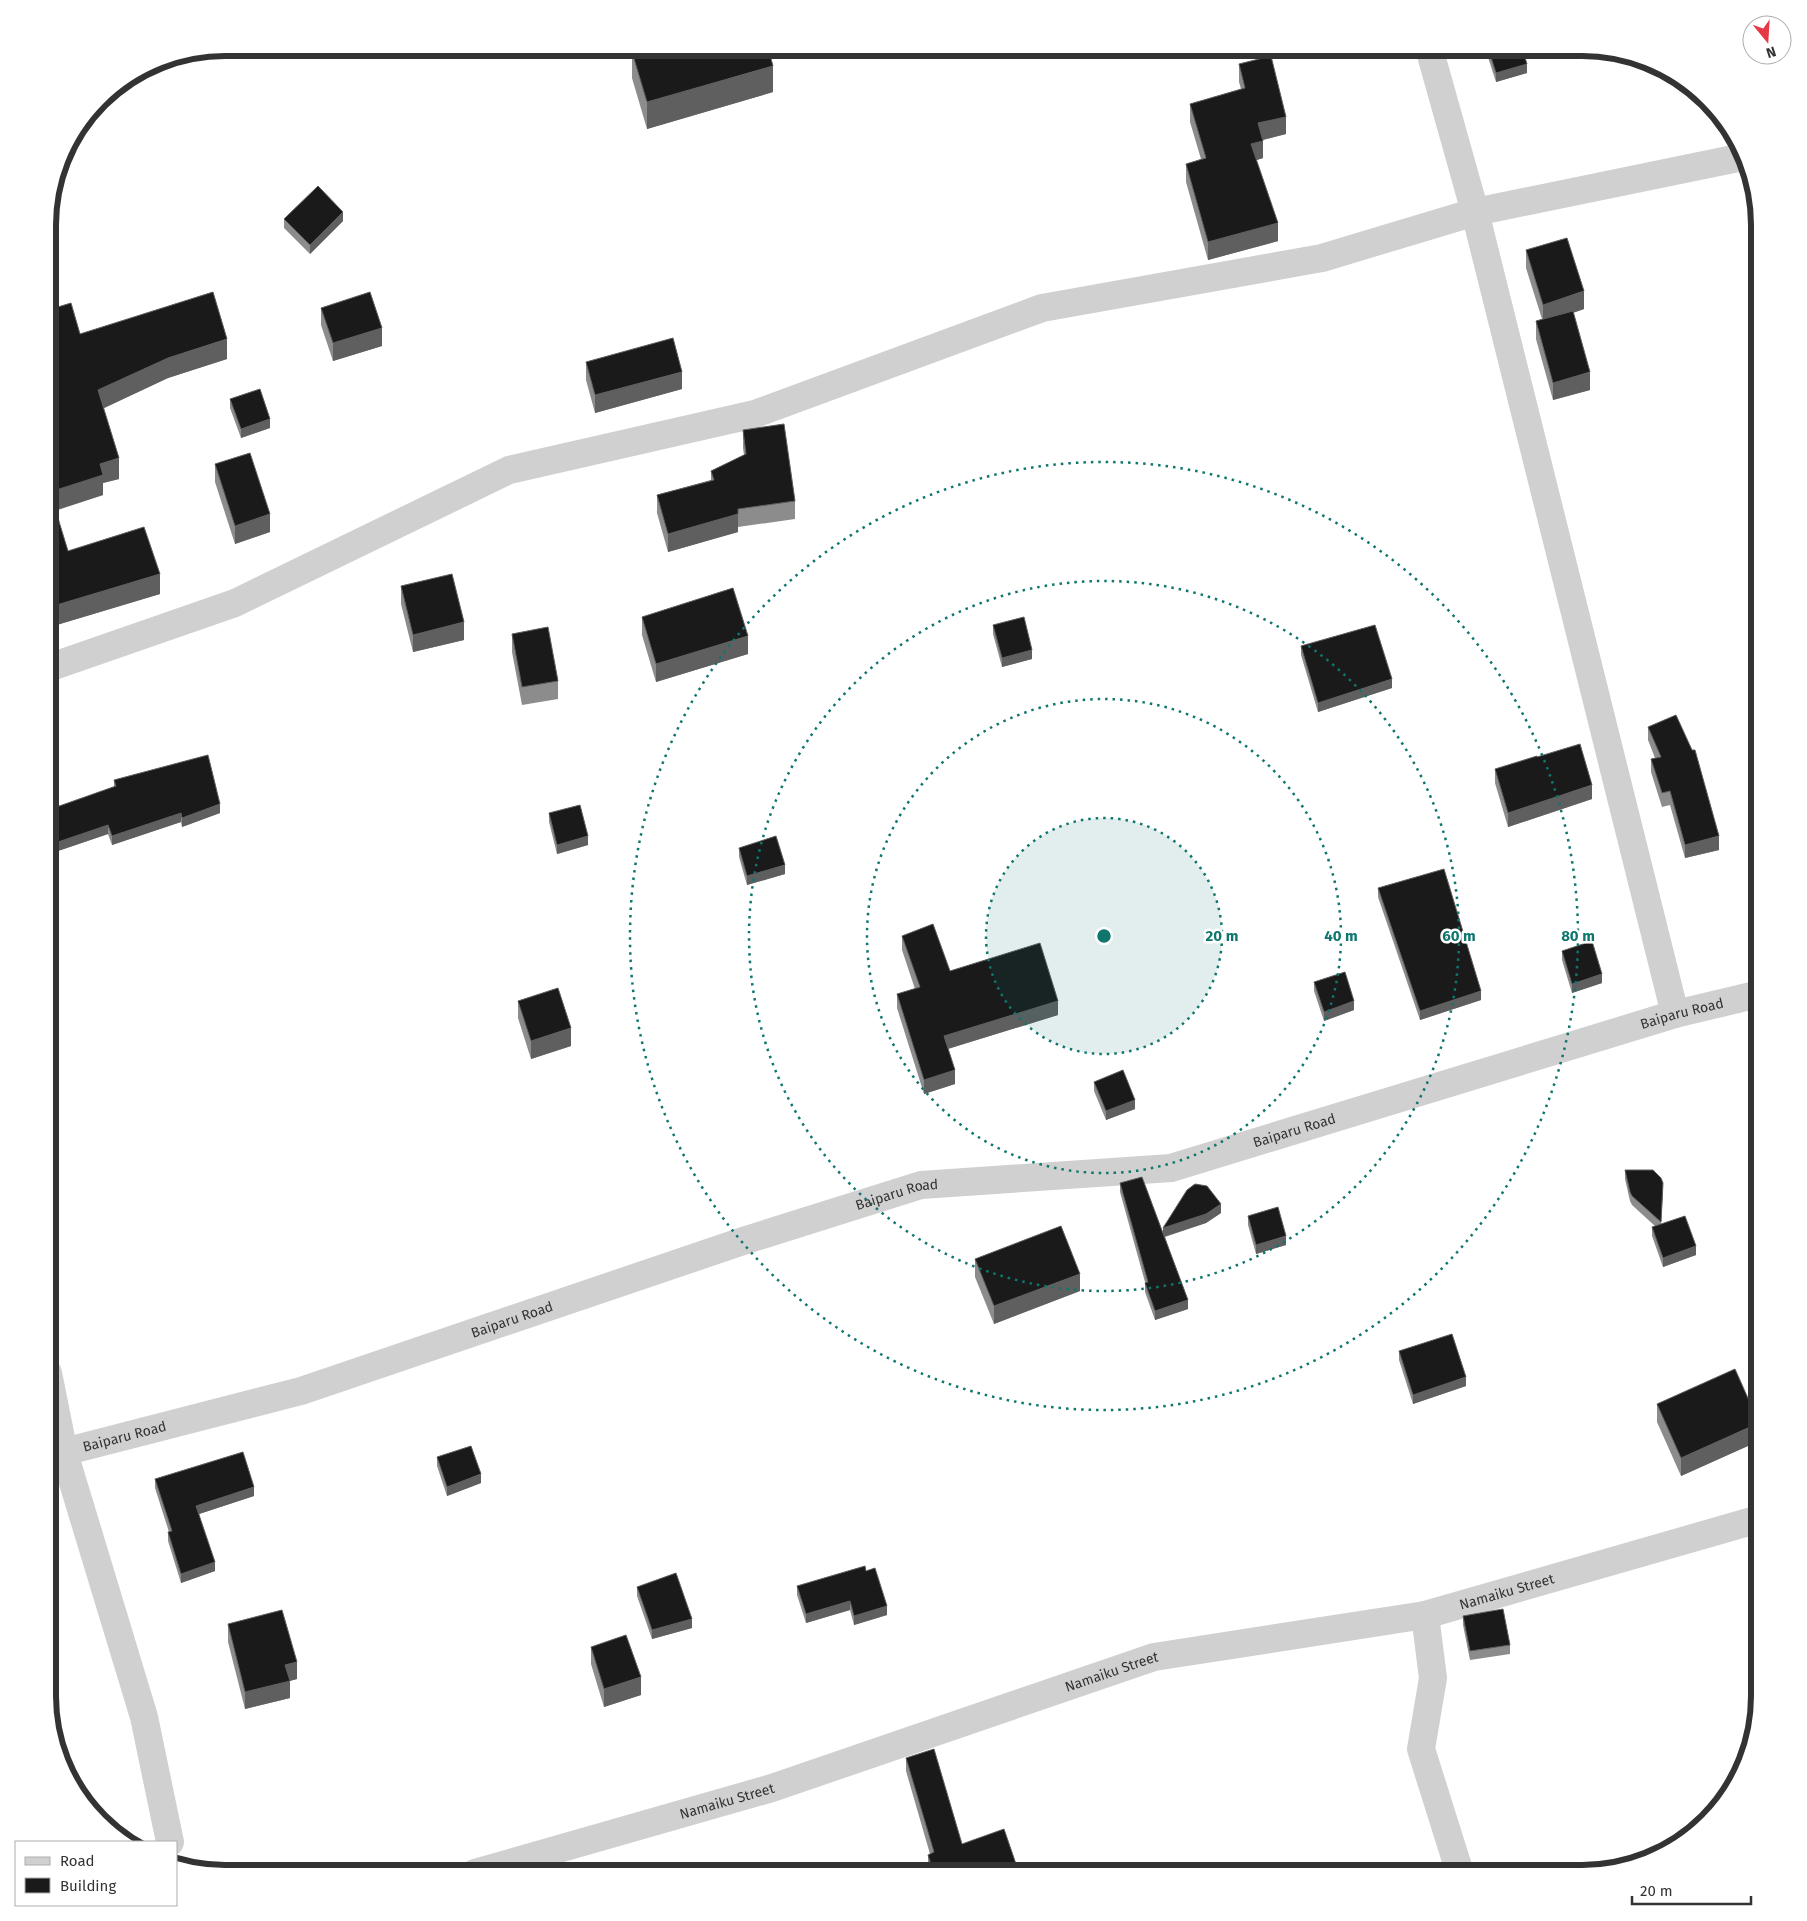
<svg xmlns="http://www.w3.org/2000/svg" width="1807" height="1921" viewBox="0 0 1807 1921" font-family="'Fira Sans',sans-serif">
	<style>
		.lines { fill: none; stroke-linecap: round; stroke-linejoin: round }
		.minor { stroke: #d0d0d0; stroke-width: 28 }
		.wall { fill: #8c8c8c }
		.shaded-wall { fill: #5f5f5f }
		.building { fill: #1a1a1a; stroke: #5f5f5f }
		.ring { fill: none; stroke: #0f766e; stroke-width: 2.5; stroke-dasharray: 2.5 5 }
		.labels { text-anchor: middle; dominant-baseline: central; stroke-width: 5; stroke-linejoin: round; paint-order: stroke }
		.street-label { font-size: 14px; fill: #333; stroke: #fff }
		.rim { fill: none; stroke: #333; stroke-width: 6 }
		.centre { fill: #0f766e; stroke: #fff; stroke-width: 2.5 }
		.ring-label { font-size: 15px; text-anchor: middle; font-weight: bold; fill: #0f766e; stroke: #fff; stroke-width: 5; stroke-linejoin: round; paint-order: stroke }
	</style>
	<rect width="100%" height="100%" fill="#fff"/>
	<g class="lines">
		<g class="minor">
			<polyline points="1429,48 1475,212 1675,1014"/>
			<polyline points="48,668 235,603 509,470 755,414 1042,308 1322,258 1475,212 1743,157"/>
			<polyline points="48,1373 64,1453 144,1717 170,1842"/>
			<path id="s1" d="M48,1456L301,1391L746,1240L921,1185L1171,1168L1675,1014L1759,994"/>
			<polyline points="1425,1615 1433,1678 1421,1749 1460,1873"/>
			<path id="s2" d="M475,1873L772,1788L1154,1657L1425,1615L1759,1519"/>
		</g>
	</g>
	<g class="wall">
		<polygon points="1485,48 1522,48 1527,73 1496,82"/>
		<polygon points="632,52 773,92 647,129 632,78"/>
		<polygon points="1239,64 1286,134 1263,140 1263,158 1256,160 1278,241 1208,260 1186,182 1186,164 1201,159 1190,122 1190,104 1241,89 1239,82"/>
		<polygon points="284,219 343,221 310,254 284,228"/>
		<polygon points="1526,250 1584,309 1573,313 1590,390 1553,400 1536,339 1536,321 1542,319 1526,268"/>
		<polygon points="321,308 382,346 333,361 321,325"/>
		<polygon points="48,310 80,334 227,359 168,378 103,408 119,479 103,483 103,495 55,511 68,551 160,594 50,627 48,621"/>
		<polygon points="586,362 682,389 595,413 586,380"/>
		<polygon points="230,399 270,428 241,438 230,408"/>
		<polygon points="743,430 795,501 795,519 738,527 738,532 668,552 657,513 657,495 711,480 711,471 744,455 743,448"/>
		<polygon points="215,464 270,532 235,544 215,482"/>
		<polygon points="401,586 464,640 413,652 401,604"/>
		<polygon points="642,617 748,654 656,682 642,635"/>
		<polygon points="993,625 1032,659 1002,667 993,634"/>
		<polygon points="512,634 558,681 558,699 522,705 512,652"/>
		<polygon points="1301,646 1392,688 1318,712 1301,655"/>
		<polygon points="1648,727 1719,850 1685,858 1670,805 1662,807 1651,772 1651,759 1655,758 1648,740"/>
		<polygon points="1760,744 1760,783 1752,757 1752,746"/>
		<polygon points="1495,769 1592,799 1508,827 1495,783"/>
		<polygon points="114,780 220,813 182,827 181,822 112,845 108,834 58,851 48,821 48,810 114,787"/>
		<polygon points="549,813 588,845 557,854 549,822"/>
		<polygon points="739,848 785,874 747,885 739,857"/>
		<polygon points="1378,888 1481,1000 1420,1020 1378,897"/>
		<polygon points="902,936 950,971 1058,1015 948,1049 955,1084 924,1094 897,1008 897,994 915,989 902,950"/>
		<polygon points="1562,951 1602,983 1572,993 1562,960"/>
		<polygon points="1314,982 1354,1010 1324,1021 1314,991"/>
		<polygon points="518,1001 571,1046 531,1059 518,1018"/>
		<polygon points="1094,1082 1135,1109 1106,1120 1094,1091"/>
		<polygon points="1625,1170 1663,1192 1661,1224 1696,1255 1663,1267 1652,1236 1652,1227 1655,1226 1632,1205 1630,1201 1625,1179"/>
		<polygon points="1120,1183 1163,1232 1221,1213 1206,1223 1165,1237 1188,1309 1155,1320 1145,1292 1145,1282 1120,1192"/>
		<polygon points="1248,1216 1286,1245 1256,1254 1248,1225"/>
		<polygon points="975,1259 1080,1291 994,1324 975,1277"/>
		<polygon points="1399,1351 1466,1386 1413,1404 1399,1360"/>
		<polygon points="1657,1404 1759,1441 1681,1476 1657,1422"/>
		<polygon points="437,1457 481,1483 447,1496 437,1466"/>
		<polygon points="155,1479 254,1496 199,1514 215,1571 181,1583 168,1541 168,1532 169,1532 155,1488"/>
		<polygon points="866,1571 887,1615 854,1625 850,1610 806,1623 797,1595 797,1586"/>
		<polygon points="637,1587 692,1628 652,1639 637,1596"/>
		<polygon points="1463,1616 1510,1645 1510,1654 1470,1660 1463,1625"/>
		<polygon points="228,1624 297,1679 290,1681 290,1698 245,1709 228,1642"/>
		<polygon points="591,1647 641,1695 604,1707 591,1664"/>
		<polygon points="906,1758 962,1844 1016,1864 1022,1874 930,1874 928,1868 928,1855 930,1854 906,1771"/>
	</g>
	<g class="shaded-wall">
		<polygon points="1527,64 1527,73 1496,82 1496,73"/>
		<polygon points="773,66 773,92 647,129 647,102"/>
		<polygon points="1286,117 1286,134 1258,141 1258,123"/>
		<polygon points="1263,141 1263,158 1251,162 1251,144"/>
		<polygon points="343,212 343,221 310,254 310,245"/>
		<polygon points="1278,223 1278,241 1208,260 1208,242"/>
		<polygon points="1584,291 1584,309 1543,323 1543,305"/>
		<polygon points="382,328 382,346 333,361 333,343"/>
		<polygon points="227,339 227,359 168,378 98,411 98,390 168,358"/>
		<polygon points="682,372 682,389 595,413 595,395"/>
		<polygon points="1590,372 1590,390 1553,400 1553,383"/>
		<polygon points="270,419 270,428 241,438 241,429"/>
		<polygon points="119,458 119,479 103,483 103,495 50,512 50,492 100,464"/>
		<polygon points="270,514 270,532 235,544 235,526"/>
		<polygon points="738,514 738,532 668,552 668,534"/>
		<polygon points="160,574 160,594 50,627 50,607"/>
		<polygon points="464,622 464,640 413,652 413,635"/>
		<polygon points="748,636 748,654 656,682 656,664"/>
		<polygon points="1032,650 1032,659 1002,667 1002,658"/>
		<polygon points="1392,679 1392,688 1318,712 1318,703"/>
		<polygon points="1592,785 1592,799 1508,827 1508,813"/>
		<polygon points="220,804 220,813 182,827 182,818"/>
		<polygon points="181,813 181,822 112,845 112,836"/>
		<polygon points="108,825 108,834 58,851 58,842"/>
		<polygon points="588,836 588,845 557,854 557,845"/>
		<polygon points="1719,836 1719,850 1685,858 1685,845"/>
		<polygon points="785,865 785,874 747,885 747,876"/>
		<polygon points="1602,974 1602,983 1572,993 1572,984"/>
		<polygon points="1481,991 1481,1000 1420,1020 1420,1011"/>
		<polygon points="1058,1001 1058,1015 944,1050 944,1036"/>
		<polygon points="1354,1001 1354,1010 1324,1021 1324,1012"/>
		<polygon points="571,1028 571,1046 531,1059 531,1041"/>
		<polygon points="955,1070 955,1084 924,1094 924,1080"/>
		<polygon points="1135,1100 1135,1109 1106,1120 1106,1111"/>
		<polygon points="1221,1204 1221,1213 1206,1223 1163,1237 1163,1228"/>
		<polygon points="1286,1236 1286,1245 1256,1254 1256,1245"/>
		<polygon points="1696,1246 1696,1255 1663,1267 1663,1258"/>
		<polygon points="1080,1274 1080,1291 994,1324 994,1306"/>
		<polygon points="1188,1300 1188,1309 1155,1320 1155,1311"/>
		<polygon points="1466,1377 1466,1386 1413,1404 1413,1395"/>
		<polygon points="1759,1423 1759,1441 1681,1476 1681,1458"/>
		<polygon points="481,1474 481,1483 447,1496 447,1487"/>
		<polygon points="254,1487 254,1496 196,1515 196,1506"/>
		<polygon points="215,1562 215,1571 181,1583 181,1574"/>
		<polygon points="850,1601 850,1610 806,1623 806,1614"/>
		<polygon points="887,1606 887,1615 854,1625 854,1616"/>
		<polygon points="692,1619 692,1628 652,1639 652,1630"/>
		<polygon points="297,1662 297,1679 285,1682 285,1665"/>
		<polygon points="641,1677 641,1695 604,1707 604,1689"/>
		<polygon points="290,1681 290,1698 245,1709 245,1692"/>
	</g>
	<g class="building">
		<polygon points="648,48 768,48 773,66 647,102 632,52"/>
		<polygon points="1488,48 1522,48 1527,64 1496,73"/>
		<polygon points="1271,56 1286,117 1258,123 1263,141 1251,144 1278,223 1208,242 1186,164 1206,158 1190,104 1245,88 1239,64"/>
		<polygon points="318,186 343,212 310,245 284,219"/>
		<polygon points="1567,238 1584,291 1543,305 1526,250"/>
		<polygon points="213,292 227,339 168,358 98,390 119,458 100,464 103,475 50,492 68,551 144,527 160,574 50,607 48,601 48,310 71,303 80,334"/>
		<polygon points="370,292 382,328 333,343 321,308"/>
		<polygon points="1573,311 1590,372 1553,383 1536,321"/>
		<polygon points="673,338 682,372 595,395 586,362"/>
		<polygon points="260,389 270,419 241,429 230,399"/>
		<polygon points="784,424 795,501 738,509 738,514 668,534 657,495 714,480 711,471 746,454 743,430"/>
		<polygon points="250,453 270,514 235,526 215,464"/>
		<polygon points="452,574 464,622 413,635 401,586"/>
		<polygon points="733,588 748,636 656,664 642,617"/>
		<polygon points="1024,617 1032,650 1002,658 993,625"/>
		<polygon points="1375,625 1392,679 1318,703 1301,646"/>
		<polygon points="548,627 558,681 522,687 512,634"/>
		<polygon points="1676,715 1692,750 1695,750 1719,836 1685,845 1670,791 1662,793 1651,759 1661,757 1648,727"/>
		<polygon points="1580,744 1592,785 1508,813 1495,769 1537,756 1537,757"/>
		<polygon points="1760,744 1760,772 1752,746"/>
		<polygon points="208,755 220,804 182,818 181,813 112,836 108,825 58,842 48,812 48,810 116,786 114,780"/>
		<polygon points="580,805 588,836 557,845 549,813"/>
		<polygon points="776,836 785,865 747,876 739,848"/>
		<polygon points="1444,869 1481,991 1420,1011 1378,888"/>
		<polygon points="933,924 950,971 1040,943 1058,1001 944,1036 955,1070 924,1080 897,994 920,987 902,936"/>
		<polygon points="1592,941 1602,974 1572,984 1562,951"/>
		<polygon points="1345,972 1354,1001 1324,1012 1314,982"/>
		<polygon points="558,988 571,1028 531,1041 518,1001"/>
		<polygon points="1123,1070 1135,1100 1106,1111 1094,1082"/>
		<polygon points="1625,1170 1653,1170 1661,1178 1663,1183 1661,1222 1632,1196 1630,1192"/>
		<polygon points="1142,1177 1188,1300 1155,1311 1145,1283 1148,1282 1120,1183"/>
		<polygon points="1195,1184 1207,1186 1221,1204 1206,1214 1163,1228 1187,1190"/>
		<polygon points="1278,1207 1286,1236 1256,1245 1248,1216"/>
		<polygon points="1685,1216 1696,1246 1663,1258 1652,1227"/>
		<polygon points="1061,1226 1080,1274 994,1306 975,1259"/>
		<polygon points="1452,1334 1466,1377 1413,1395 1399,1351"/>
		<polygon points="1735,1369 1759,1423 1681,1458 1657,1404"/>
		<polygon points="471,1446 481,1474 447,1487 437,1457"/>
		<polygon points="243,1452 254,1487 196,1506 215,1562 181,1574 168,1532 172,1531 155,1479"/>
		<polygon points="865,1566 866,1571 875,1568 887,1606 854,1616 850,1601 806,1614 797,1586"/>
		<polygon points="676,1573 692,1619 652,1630 637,1587"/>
		<polygon points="1503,1609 1510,1645 1470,1651 1463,1616"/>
		<polygon points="282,1610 297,1662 285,1665 290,1681 245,1692 228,1624"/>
		<polygon points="626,1635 641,1677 604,1689 591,1647"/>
		<polygon points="934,1749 962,1844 1004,1829 1016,1864 1019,1863 1022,1874 934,1874 928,1855 934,1852 906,1758"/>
	</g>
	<circle cx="1104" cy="936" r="118" fill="#0f766e" fill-opacity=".12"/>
	<g class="ring">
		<circle cx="1104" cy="936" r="118"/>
		<circle cx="1104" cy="936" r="237"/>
		<circle cx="1104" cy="936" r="355"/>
		<circle cx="1104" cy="936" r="474"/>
	</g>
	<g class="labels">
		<g class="street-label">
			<text stroke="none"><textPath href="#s1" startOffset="1699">Baiparu Road</textPath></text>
			<text stroke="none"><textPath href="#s1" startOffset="1294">Baiparu Road</textPath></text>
			<text stroke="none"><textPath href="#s1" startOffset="889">Baiparu Road</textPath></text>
			<text stroke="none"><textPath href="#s1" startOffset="484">Baiparu Road</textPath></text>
			<text stroke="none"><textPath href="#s1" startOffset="79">Baiparu Road</textPath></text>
			<text stroke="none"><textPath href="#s2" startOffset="1072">Namaiku Street</textPath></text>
			<text stroke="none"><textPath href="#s2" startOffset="668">Namaiku Street</textPath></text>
			<text stroke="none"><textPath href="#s2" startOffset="262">Namaiku Street</textPath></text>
		</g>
	</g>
	<path d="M0 0H1807V1921H0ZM225 56H1582A169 169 0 0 1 1751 225V1696A169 169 0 0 1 1582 1865H225A169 169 0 0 1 56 1696V225A169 169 0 0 1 225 56Z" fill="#fff" fill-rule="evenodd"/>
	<path class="rim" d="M225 56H1582A169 169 0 0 1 1751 225V1696A169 169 0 0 1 1582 1865H225A169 169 0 0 1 56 1696V225A169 169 0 0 1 225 56Z"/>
	<circle cx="1104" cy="936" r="8" class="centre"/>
	<g class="ring-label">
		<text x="1222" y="941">20 m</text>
		<text x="1341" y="941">40 m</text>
		<text x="1459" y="941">60 m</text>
		<text x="1578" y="941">80 m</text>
	</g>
	<rect x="15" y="1841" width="162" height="65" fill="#ffffff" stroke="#adadad"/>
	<rect x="25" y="1857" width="25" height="8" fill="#d0d0d0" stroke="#adadad"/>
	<text x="60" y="1866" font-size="15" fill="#333333">Road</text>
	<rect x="25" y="1878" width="25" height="15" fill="#1a1a1a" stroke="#adadad"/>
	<text x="60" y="1891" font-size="15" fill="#333333">Building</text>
	<g transform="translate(1767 40) rotate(162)"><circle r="24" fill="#ffffff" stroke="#adadad"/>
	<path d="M0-4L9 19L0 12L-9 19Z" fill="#e63946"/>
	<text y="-8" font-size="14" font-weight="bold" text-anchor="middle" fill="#333333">N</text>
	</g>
	<path d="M1632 1896v8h119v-8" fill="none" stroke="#333333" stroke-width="2.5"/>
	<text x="1640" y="1896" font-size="15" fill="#333333" stroke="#ffffff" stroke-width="4" paint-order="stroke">20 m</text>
</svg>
